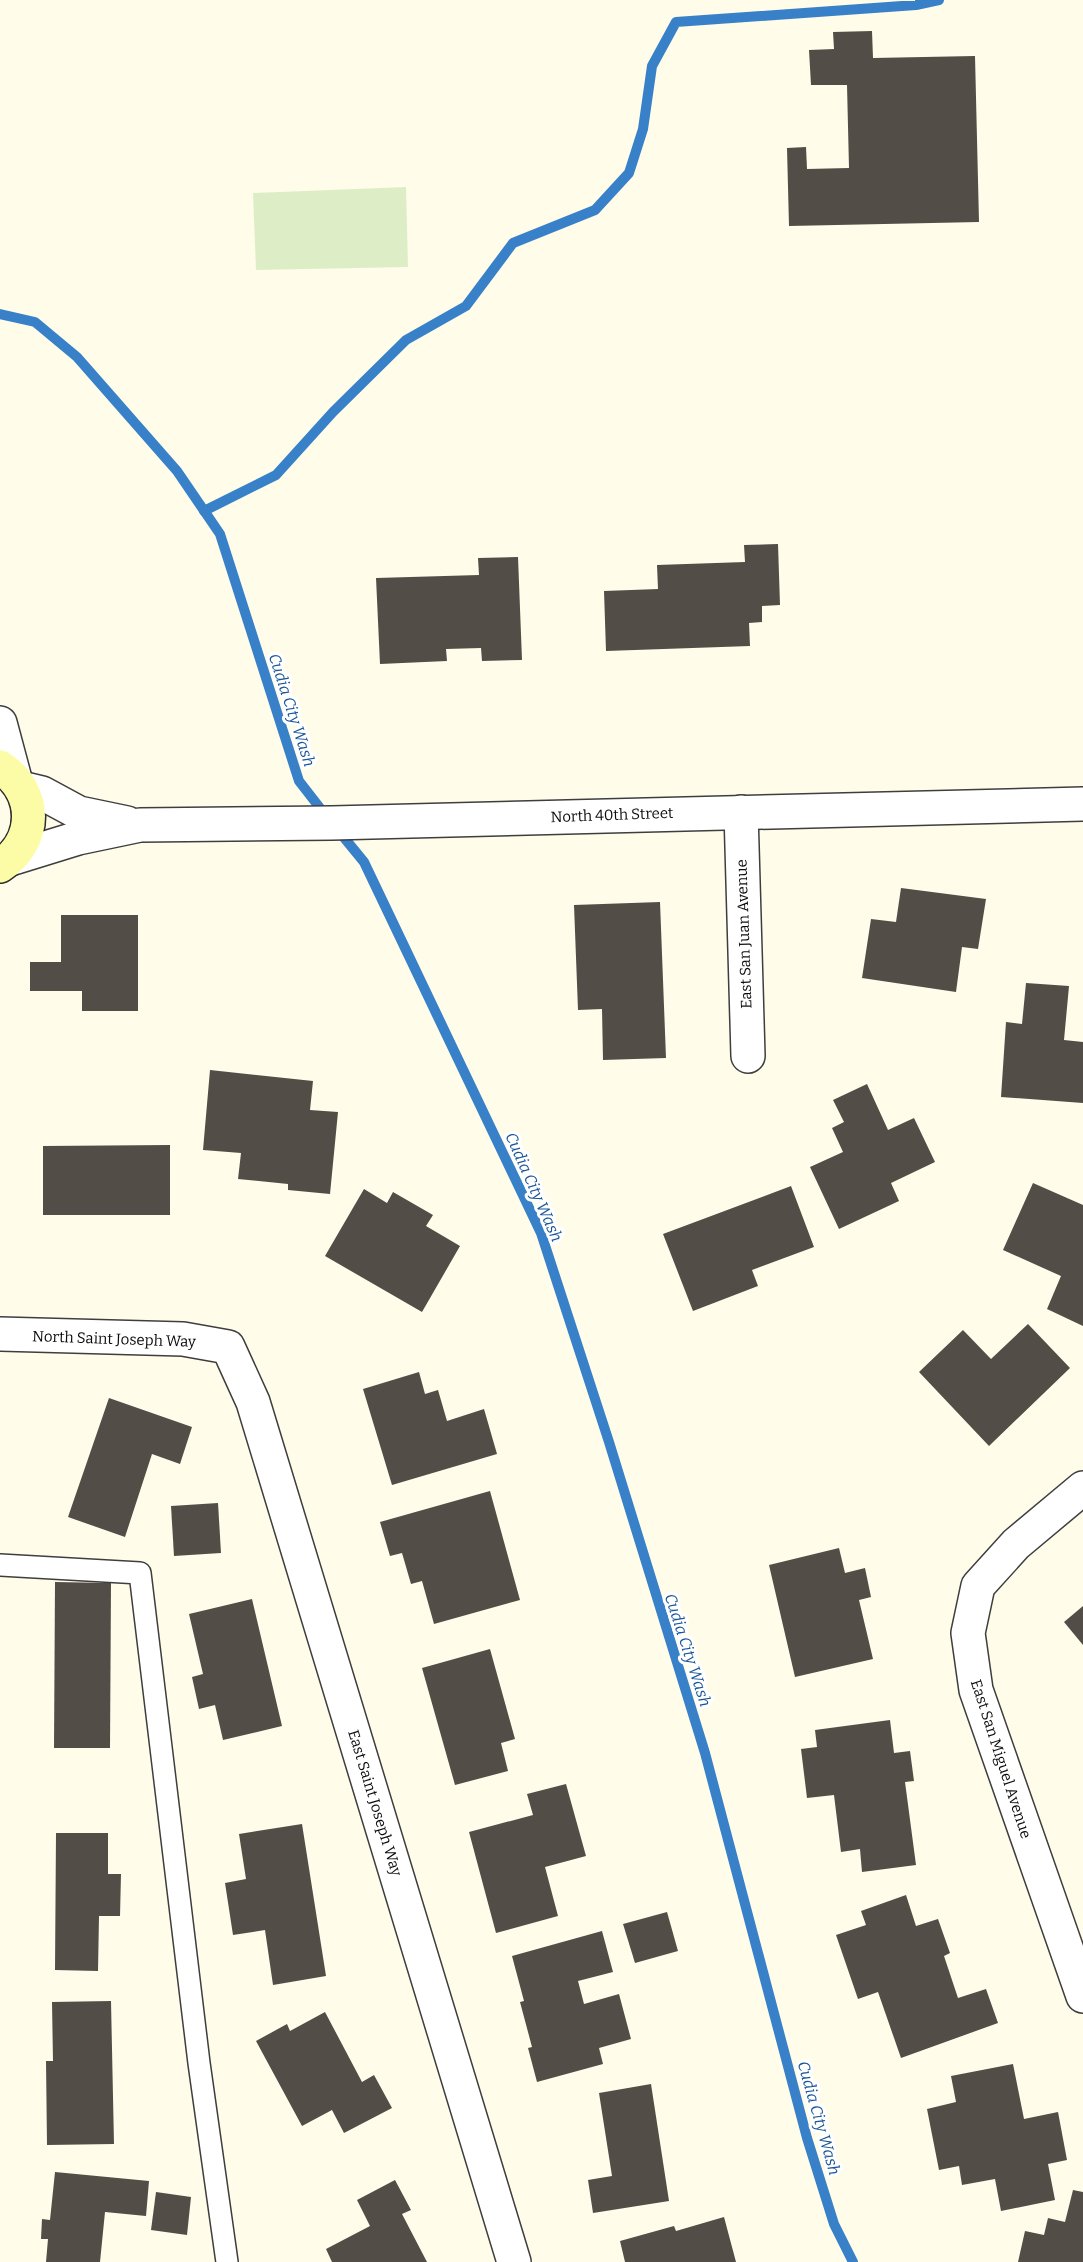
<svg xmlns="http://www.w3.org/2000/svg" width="1083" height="2262" viewBox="0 0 1083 2262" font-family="Bitter,serif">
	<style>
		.pitch { fill: #ddeec6 }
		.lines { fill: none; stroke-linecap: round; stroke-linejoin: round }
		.stream { stroke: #3881c9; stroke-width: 10 }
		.building { fill: #534d48 }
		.service-casing { stroke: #3e3e3e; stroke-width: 24 }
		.minor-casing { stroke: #3e3e3e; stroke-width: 36 }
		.tertiary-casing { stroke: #3e3e3e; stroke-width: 36 }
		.secondary-casing { stroke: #2d2d2d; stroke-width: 36 }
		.service { stroke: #fff; stroke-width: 21 }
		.minor { stroke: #fff; stroke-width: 33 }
		.tertiary { stroke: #fff; stroke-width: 33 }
		.secondary { stroke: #fdfca6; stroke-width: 33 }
		.labels { text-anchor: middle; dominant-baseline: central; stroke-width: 6; stroke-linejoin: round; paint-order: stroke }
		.street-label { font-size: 15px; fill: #0b0b0b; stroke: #fff }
		.water-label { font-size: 16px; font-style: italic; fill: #185498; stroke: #fff }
	</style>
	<rect width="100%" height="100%" fill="#fffce9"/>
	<polygon class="pitch" points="406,187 408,267 256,270 253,193"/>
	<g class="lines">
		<g class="stream">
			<polyline points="0,314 35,322 77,357 177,471 220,534 299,781 327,817"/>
			<polyline points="204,511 276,475 333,412 406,340 466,306 513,243 595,210 629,173 643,129 652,66 676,22 916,5 939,0"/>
			<polyline points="337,829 364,862 541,1233 609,1442 705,1753 807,2138 834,2224 853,2262"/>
		</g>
	</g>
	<g class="building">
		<polygon points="872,31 873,58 975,56 979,222 789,226 787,148 806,147 807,169 849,168 847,85 811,85 809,50 834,49 833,32"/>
		<polygon points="778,544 780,605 762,606 762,622 749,623 750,646 606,651 604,591 658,589 657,565 745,562 744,545"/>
		<polygon points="518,557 522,660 482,661 481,648 446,649 447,661 380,664 376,578 479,575 478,558"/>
		<polygon points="901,888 986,899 978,949 962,947 956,992 862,978 871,919 896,922"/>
		<polygon points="660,902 666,1058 603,1060 602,1009 578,1010 574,905"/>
		<polygon points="61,915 138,915 138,1011 82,1011 82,991 30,991 30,962 61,962"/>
		<polygon points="1026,983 1069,986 1064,1040 1083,1042 1083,1103 1001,1097 1006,1022 1022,1024"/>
		<polygon points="210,1070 313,1081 310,1110 338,1112 330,1194 288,1190 288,1184 238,1179 241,1153 203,1150"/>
		<polygon points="867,1084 888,1130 914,1118 935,1162 891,1183 899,1201 839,1229 810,1167 843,1152 832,1128 844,1122 833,1100"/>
		<polygon points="170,1145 170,1215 43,1215 43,1146"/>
		<polygon points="1033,1183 1083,1205 1083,1326 1047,1309 1061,1276 1003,1250"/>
		<polygon points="791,1186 814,1247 752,1270 758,1286 693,1311 663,1234"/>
		<polygon points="364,1189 387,1203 393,1192 433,1215 426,1226 460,1246 422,1312 325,1256"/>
		<polygon points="1028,1324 1070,1368 989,1446 919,1372 963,1330 991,1359"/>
		<polygon points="419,1372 425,1394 438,1390 447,1421 484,1409 497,1454 392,1485 363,1389"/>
		<polygon points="109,1398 192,1427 180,1464 152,1454 125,1537 68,1517"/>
		<polygon points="490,1491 520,1600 434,1624 422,1581 411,1584 402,1553 390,1556 380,1522"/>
		<polygon points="218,1503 221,1553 174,1556 171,1506"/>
		<polygon points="839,1548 845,1573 865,1568 871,1597 859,1600 873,1659 795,1677 769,1565"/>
		<polygon points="55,1582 111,1583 110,1748 54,1748"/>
		<polygon points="252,1599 282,1726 223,1740 215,1705 199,1709 192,1677 203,1674 189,1614"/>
		<polygon points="1083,1606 1083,1645 1064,1622"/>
		<polygon points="490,1649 515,1739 501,1743 508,1771 455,1785 422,1668"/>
		<polygon points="890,1720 894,1753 910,1751 914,1781 905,1782 916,1865 862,1872 860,1849 841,1852 834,1795 807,1798 801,1749 817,1747 815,1730"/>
		<polygon points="566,1784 586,1856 545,1867 558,1916 496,1933 469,1832 533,1815 527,1794"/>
		<polygon points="302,1824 326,1976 273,1985 265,1930 233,1935 225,1883 246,1879 239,1834"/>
		<polygon points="56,1833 108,1833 108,1874 121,1874 120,1916 99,1916 98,1971 55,1970"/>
		<polygon points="906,1895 916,1926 938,1919 950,1953 944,1956 958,1998 986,1989 998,2023 901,2058 878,1992 858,1999 836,1935 866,1925 861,1911"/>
		<polygon points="667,1912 678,1951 635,1963 623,1924"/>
		<polygon points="602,1931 613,1972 578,1981 584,2004 619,1994 631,2039 599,2048 603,2064 537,2082 528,2048 532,2047 520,2002 524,2001 512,1956"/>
		<polygon points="111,2001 114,2144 47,2145 46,2061 53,2061 52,2002"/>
		<polygon points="325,2012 362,2082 374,2075 392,2108 344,2133 332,2110 302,2126 256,2041 287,2024 290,2031"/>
		<polygon points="1013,2064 1024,2119 1058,2112 1067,2160 1048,2164 1055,2200 1001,2211 995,2179 962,2185 959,2166 939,2170 927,2109 956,2102 951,2076"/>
		<polygon points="651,2084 669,2201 593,2213 588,2180 612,2176 599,2093"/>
		<polygon points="55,2172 149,2181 146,2216 105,2212 100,2262 46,2262 48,2239 41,2239 42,2219 50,2220"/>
		<polygon points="395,2180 411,2210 402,2214 427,2262 332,2262 326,2249 370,2226 357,2200"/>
		<polygon points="1073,2190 1083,2192 1083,2262 1018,2262 1025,2231 1044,2235 1048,2218 1065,2222"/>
		<polygon points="156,2192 191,2197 187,2235 151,2230"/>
		<polygon points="724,2217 736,2262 625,2262 620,2241 674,2226 676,2231"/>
	</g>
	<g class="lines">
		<defs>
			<polyline id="service" points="0,1565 140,1573 199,2063 227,2262"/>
			<g id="minor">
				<polyline points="741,812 748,1056"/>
				<polyline points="0,1334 183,1339 228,1347 253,1402 514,2262"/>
				<polyline points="1083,1488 1016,1544 978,1586 968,1633 976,1690 1083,1996"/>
			</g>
			<g id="tertiary">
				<polyline points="0,723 15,779"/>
				<polyline points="21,788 42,793 79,813 127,823"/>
				<polyline points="10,859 78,838 140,825 332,823 1083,804"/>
			</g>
			<path id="secondary" d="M0,767C38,792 38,841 0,866"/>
		</defs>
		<use href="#service" class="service-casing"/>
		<use href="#minor" class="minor-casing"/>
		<use href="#tertiary" class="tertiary-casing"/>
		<use href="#secondary" class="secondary-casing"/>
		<use href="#service" class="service"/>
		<use href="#minor" class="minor"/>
		<use href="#tertiary" class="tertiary"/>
		<use href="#secondary" class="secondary"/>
	</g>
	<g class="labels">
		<g class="street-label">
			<text transform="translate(612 815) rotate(-2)">North 40th Street</text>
			<text transform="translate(744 934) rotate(-92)">East San Juan Avenue</text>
			<text transform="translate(114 1339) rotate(2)">North Saint Joseph Way</text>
			<text transform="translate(1001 1759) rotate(72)">East San Miguel Avenue</text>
			<text transform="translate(375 1803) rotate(73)">East Saint Joseph Way</text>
		</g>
		<g class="water-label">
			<text transform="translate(292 710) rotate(72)">Cudia City Wash</text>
			<text transform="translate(534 1187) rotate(66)">Cudia City Wash</text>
			<text transform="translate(688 1650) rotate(72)">Cudia City Wash</text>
			<text transform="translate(819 2118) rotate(74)">Cudia City Wash</text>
		</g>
	</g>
</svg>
